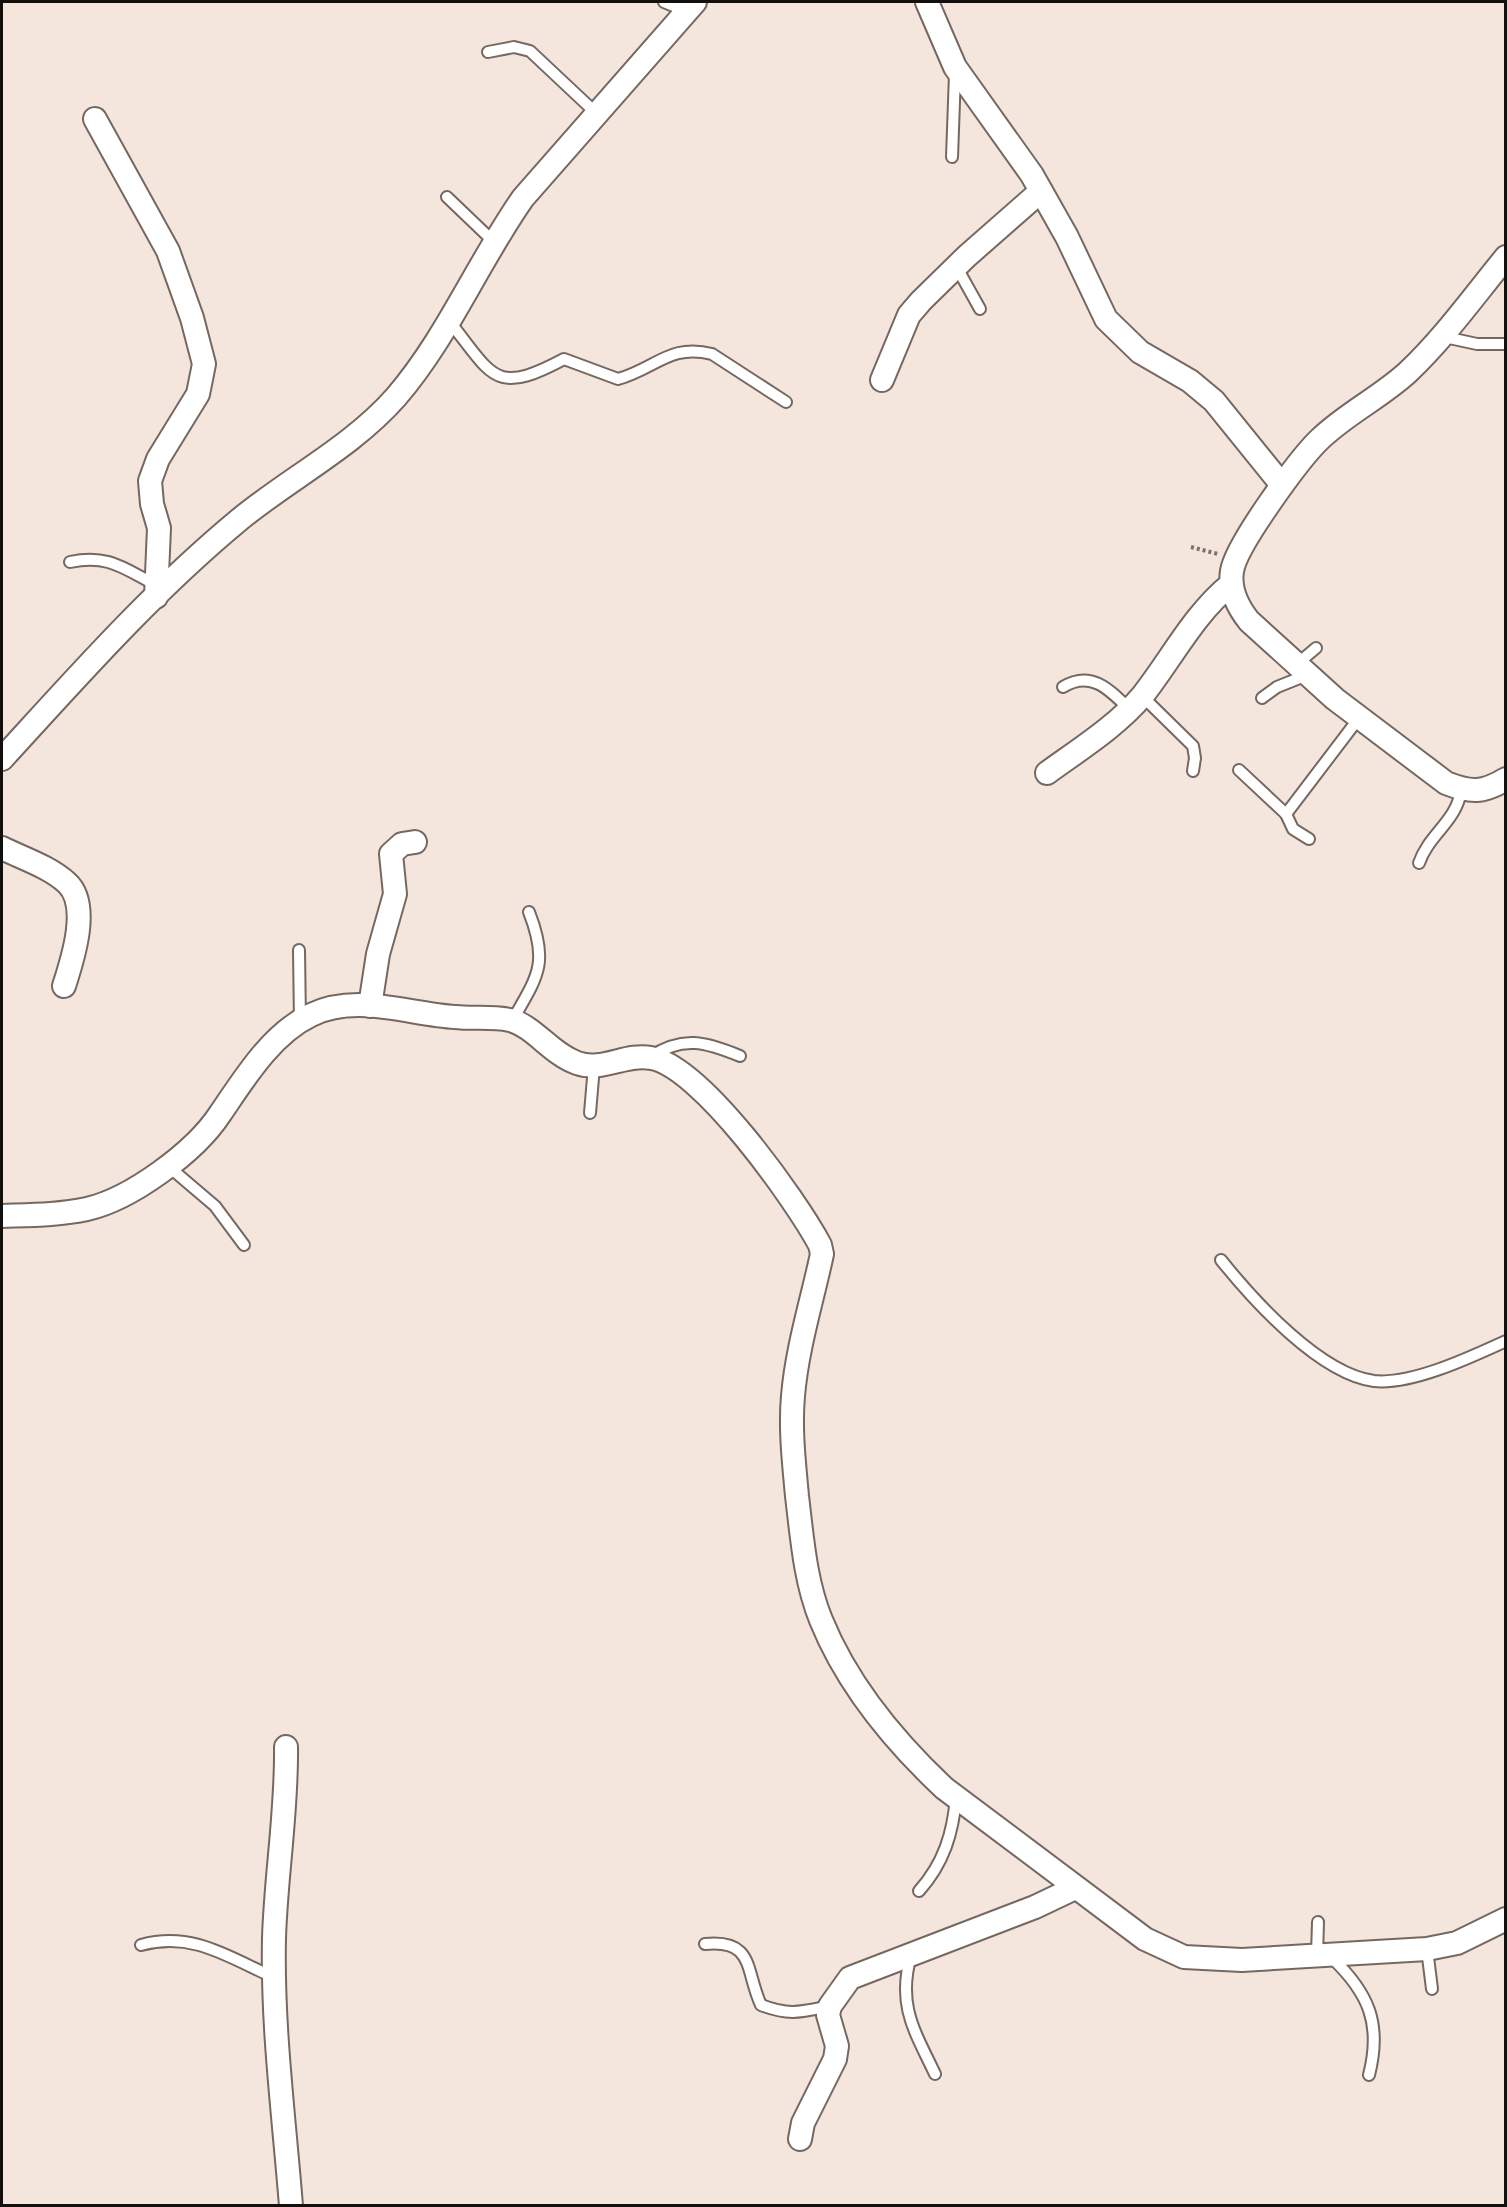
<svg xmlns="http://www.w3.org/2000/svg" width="1507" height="2207" viewBox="0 0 1507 2207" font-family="'Archivo Narrow',sans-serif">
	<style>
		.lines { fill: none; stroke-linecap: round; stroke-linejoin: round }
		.lane-casing { stroke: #746860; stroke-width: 14 }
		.street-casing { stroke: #746860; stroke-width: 26 }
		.path { stroke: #7b726c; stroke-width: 4; stroke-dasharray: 3 3; stroke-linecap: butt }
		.lane { stroke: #fff; stroke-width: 10 }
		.street { stroke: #fff; stroke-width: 22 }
	</style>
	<rect width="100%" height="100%" fill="#f4e6dd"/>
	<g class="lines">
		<defs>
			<g id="lane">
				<polyline points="664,2 686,11"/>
				<polyline points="488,52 514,47 530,51 596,113"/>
				<polyline points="952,157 955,74"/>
				<polyline points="447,197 494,242"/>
				<polyline points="956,266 980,309"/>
				<path d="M449,321C493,375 493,397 564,359L618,379C655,369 670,343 712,354L786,402"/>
				<polyline points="1440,336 1477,344 1506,344"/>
				<path d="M70,562C108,554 123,568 156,585"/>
				<polyline points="1297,664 1316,648"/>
				<path d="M1063,687C1091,670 1109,689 1129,709"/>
				<polyline points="1142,696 1193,746 1195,758 1193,771"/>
				<polyline points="1262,698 1277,687 1307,675"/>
				<polyline points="1239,770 1286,814"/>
				<polyline points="1309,839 1293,829 1286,814 1359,718"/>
				<path d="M1419,863C1429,834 1457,821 1461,790"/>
				<polyline points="299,950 300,1022"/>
				<path d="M512,1021C538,976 549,963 529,912"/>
				<path d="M650,1057C683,1035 706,1042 740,1056"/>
				<polyline points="590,1113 594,1066"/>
				<polyline points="168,1166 215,1206 244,1245"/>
				<path d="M1221,1260C1254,1301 1320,1374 1374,1381C1412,1385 1471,1357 1506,1341"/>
				<path d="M919,1891C944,1863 953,1833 956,1797"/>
				<path d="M705,1944C755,1939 745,1971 761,2005C789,2016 801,2012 830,2006"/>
				<path d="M141,1945C193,1931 228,1957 275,1978"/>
				<polyline points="1427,1949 1432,1989"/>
				<path d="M911,1955C897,2005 914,2030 935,2074"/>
				<polyline points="1317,1955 1318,1922"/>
				<path d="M1331,1957C1369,1993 1382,2024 1369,2075"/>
			</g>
			<g id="street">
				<polyline points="927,2 955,67 1032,175 1067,237 1106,319 1140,352 1190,381 1214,401 1282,485"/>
				<polyline points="95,119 168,251 192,318 204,364 198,394 158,459 150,481 152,504 159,528 156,597"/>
				<path d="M1506,257C1474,296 1444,338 1408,372C1381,397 1347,413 1320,439C1300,458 1236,545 1232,571C1229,590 1238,607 1249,621L1335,699L1446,783C1471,793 1483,793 1506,779"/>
				<polyline points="882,380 909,315 921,301 967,256 1041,191"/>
				<path d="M2,759C77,677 152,592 239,520C290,478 352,447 396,397C447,338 478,262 523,198L695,2"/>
				<path d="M1047,773C1080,749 1117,726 1143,695C1172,658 1194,614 1231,584"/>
				<path d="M2,848C22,858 50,867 67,883C91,905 72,961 64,986"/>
				<polyline points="370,1006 378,954 395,894 391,854 402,844 415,842"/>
				<path d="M2,1216C30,1215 59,1215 87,1209C131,1199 195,1152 220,1114C244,1079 271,1034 311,1015C356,993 408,1014 455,1017C473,1019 492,1016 510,1020C534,1026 551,1054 577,1063C602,1072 626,1053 651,1058C701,1066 796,1200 820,1245L822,1254C812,1301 797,1348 793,1396C790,1429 794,1463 797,1496C802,1537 805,1581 821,1620C847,1684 895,1742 944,1788L1145,1939L1184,1957L1242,1960L1427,1949L1457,1943L1506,1919"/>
				<path d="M286,1747C287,1811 276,1874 274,1938C272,2027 284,2117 291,2206"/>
				<polyline points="800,2139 803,2123 835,2059 837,2046 828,2015 830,2006 850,1978 1035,1907 1075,1888"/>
			</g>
		</defs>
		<use href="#lane" class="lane-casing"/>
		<use href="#street" class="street-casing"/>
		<polyline class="path" points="1191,547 1218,554"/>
		<use href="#lane" class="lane"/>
		<use href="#street" class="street"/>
	</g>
	<rect width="1507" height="2207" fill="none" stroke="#130f0c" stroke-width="6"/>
</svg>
